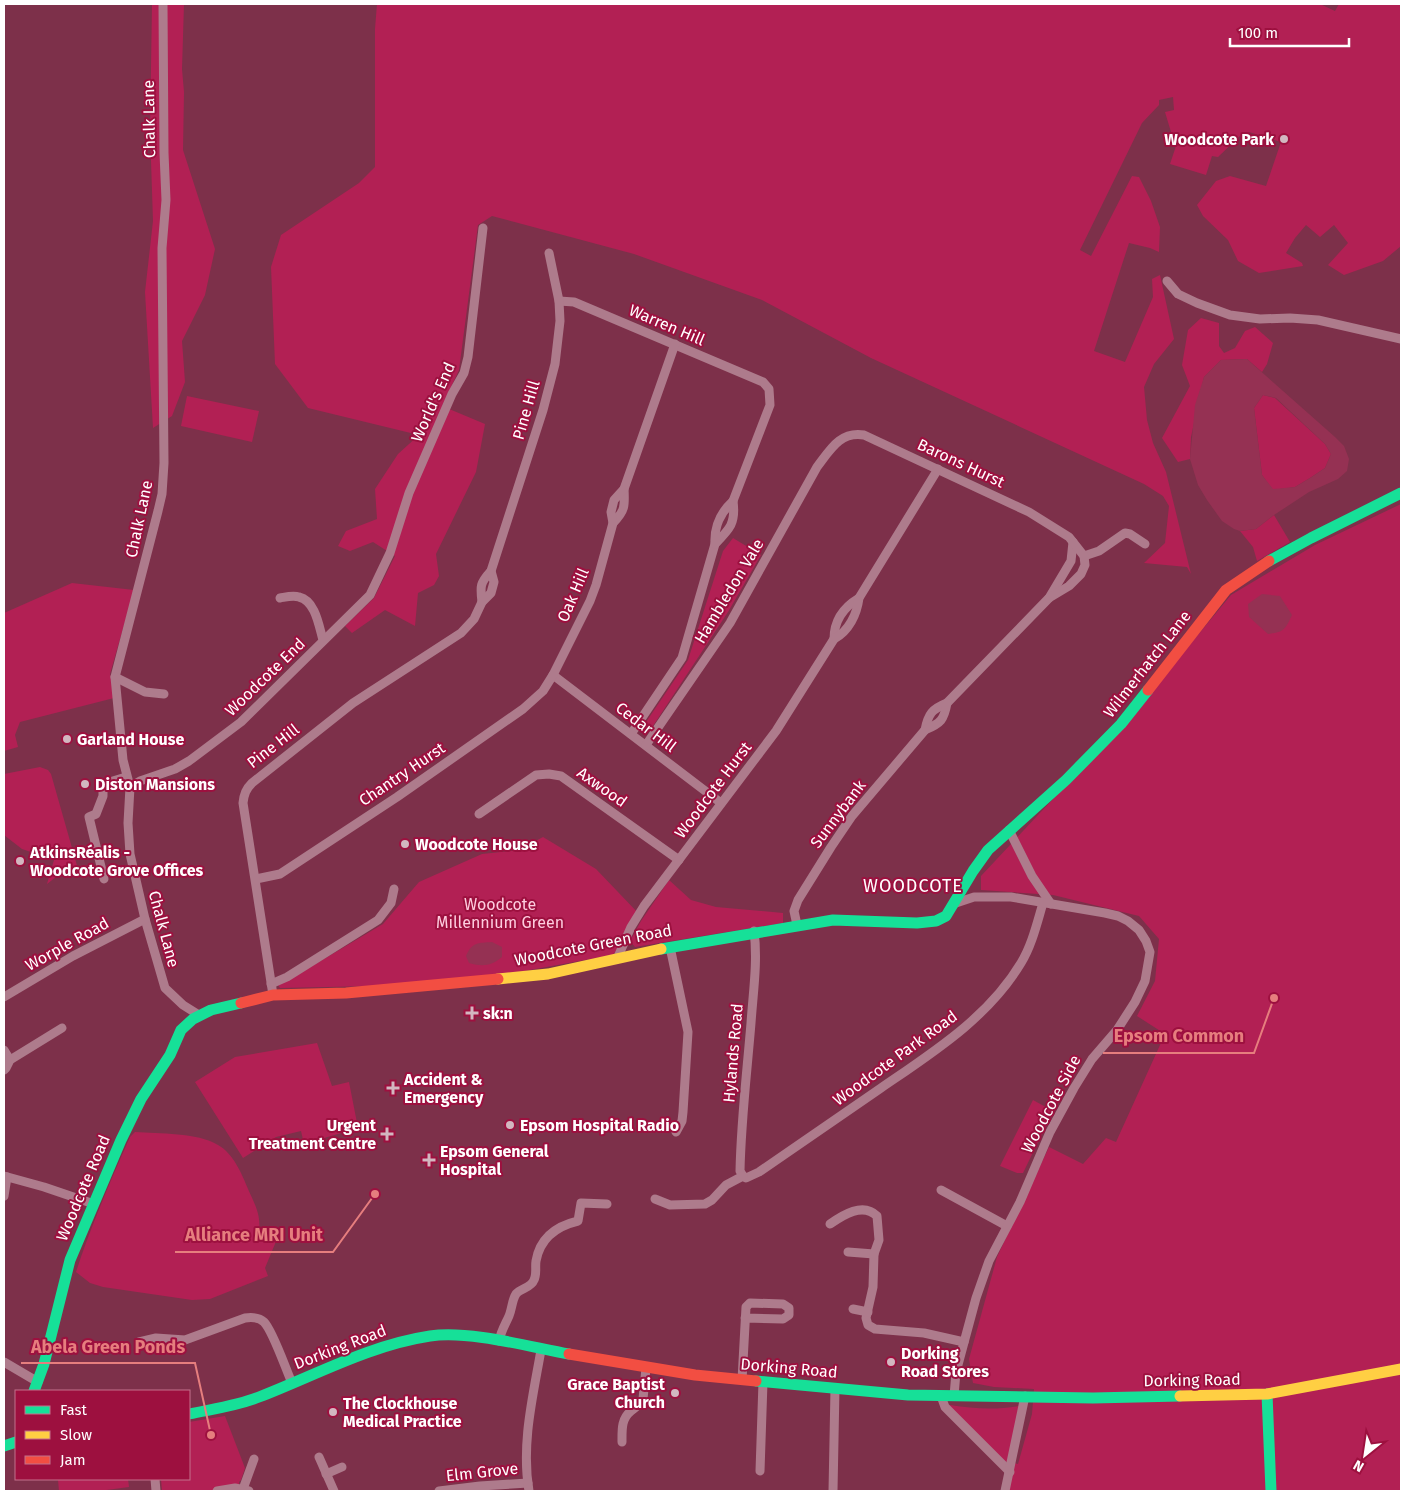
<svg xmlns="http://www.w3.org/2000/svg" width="1405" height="1495" viewBox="0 0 1405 1495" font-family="'Fira Sans',sans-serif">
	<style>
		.green { fill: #b22054 }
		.water { fill: #953153; fill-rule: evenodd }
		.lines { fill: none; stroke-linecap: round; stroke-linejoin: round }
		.street { stroke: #ae7b8c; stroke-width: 9 }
		.fast { stroke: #16e098; stroke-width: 11 }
		.slow { stroke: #ffcf43; stroke-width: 11 }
		.jam { stroke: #f24e42; stroke-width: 11 }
		.poi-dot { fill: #d2b7c0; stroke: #9d103f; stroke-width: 2 }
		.labels { text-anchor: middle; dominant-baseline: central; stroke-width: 4; stroke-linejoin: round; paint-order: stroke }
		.street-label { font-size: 16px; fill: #fff; stroke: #9d103f }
		.poi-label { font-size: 16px; font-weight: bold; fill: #fff; stroke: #9d103f; text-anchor: start }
		.park-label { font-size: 16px; fill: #fecddf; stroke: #9d103f }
		.neighbourhood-label { font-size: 18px; letter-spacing: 1px; fill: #fff; stroke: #9d103f }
		.leader { fill: none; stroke: #e67e7e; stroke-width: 2 }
		.callout-dot { fill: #e67e7e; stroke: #9d103f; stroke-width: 2 }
		.callout-label { font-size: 18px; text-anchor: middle; font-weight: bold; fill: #e67e7e; stroke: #9d103f; stroke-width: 4; stroke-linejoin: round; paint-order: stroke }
	</style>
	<rect width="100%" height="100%" fill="#7d304a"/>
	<g class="green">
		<polygon points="152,4 184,4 182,69 184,92 183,150 215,249 205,295 182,341 185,382 172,416 153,428 145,292 153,221 150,131"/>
		<polygon points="377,4 1320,4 1335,11 1339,4 1401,4 1401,246 1383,261 1344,275 1328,265 1348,243 1334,225 1320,237 1306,225 1295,238 1286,253 1302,263 1303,266 1259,273 1238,261 1228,240 1203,216 1197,205 1216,181 1230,176 1266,186 1281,142 1249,132 1247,137 1241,135 1218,157 1212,156 1206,175 1170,164 1179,137 1171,132 1165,112 1174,110 1173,97 1159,100 1159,105 1142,123 1080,250 1091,256 1132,176 1139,177 1151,201 1160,227 1159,252 1150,248 1129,243 1094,351 1125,362 1153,297 1152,279 1160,275 1174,339 1154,364 1144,387 1147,420 1153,443 1166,472 1191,574 1187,567 1144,563 1165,543 1169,506 1163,496 1144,484 871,358 762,300 634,254 492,216 478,225 459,370 442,406 485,424 476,472 436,554 439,576 434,585 418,593 415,626 385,610 352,633 345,626 374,598 395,556 373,542 350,551 338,546 346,531 377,519 375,489 398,454 419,435 308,408 275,364 271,267 281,235 359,183 375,167 375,29"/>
		<polygon points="1201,318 1219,323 1219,346 1224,353 1235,348 1245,331 1255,327 1273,343 1267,364 1262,372 1247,359 1221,360 1204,377 1191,437 1190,459 1178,462 1162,438 1190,386 1182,365 1188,330"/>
		<polygon points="1263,395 1275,398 1325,444 1331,454 1325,468 1310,478 1295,487 1273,490 1262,475 1254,408"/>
		<polygon points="187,396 259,411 252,442 181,426"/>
		<polygon points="1401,504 1401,1491 1008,1491 1014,1463 1018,1464 1032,1414 1034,1389 994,1387 973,1383 969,1359 997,1257 1049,1147 1083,1164 1106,1138 1116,1142 1165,1034 1137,1016 1155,981 1159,939 1139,916 1053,895 981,890 981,876 1128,719 1231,595 1315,545"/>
		<polygon points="1274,515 1290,542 1257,561 1253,547 1240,531 1256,529"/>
		<polygon points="733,538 761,555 728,612 649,732 642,728 688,660 723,551"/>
		<polygon points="72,583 134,590 110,674 118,697 20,722 15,735 18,747 4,751 4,613"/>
		<polygon points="40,767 48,770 51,774 78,869 61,873 47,884 54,860 22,849 4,835 4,774"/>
		<polygon points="543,837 596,869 640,915 613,955 513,973 375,986 280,988 277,983 302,972 383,924 419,882 482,854 519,850"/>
		<polygon points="669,880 691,900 716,907 783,913 783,923 635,947 630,941 641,921"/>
		<polygon points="317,1043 332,1086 349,1082 358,1128 304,1144 301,1131 276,1137 243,1158 195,1082 235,1057"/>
		<polygon points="1033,1100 1053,1111 1023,1173 1017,1173 1000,1166"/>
		<path d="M135,1132C159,1134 197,1132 218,1145C233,1153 242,1174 248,1189C255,1205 261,1214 259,1232L277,1239L265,1268L268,1276L210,1299L192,1300L103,1287L90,1283L76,1272C91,1226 110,1182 130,1137Z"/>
		<path d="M950,1405C974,1409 996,1410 1019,1406L1009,1462L1005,1464L949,1407Z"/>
		<polygon points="225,1416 245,1468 241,1480 239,1482 240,1491 162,1491 161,1479 189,1479 189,1422"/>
		<polygon points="68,1479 116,1479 117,1480 128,1479 129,1487 99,1491 59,1491 58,1480"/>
	</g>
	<g class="water">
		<path d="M1247,359L1335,437L1344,446L1349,459L1347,471L1338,479L1309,492L1274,515L1256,529L1240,531L1234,529L1222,521L1207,500L1198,485L1190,459L1195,405L1204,377L1221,360ZM1263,395L1276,398L1325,444L1331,454L1325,468L1310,478L1295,487L1273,489L1262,475L1254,408Z"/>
		<path d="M1262,594L1280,596L1292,615C1285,630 1284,632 1268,634L1249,617L1248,604Z"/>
		<path d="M492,942L502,947V957C491,966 483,967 469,963L466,956C472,942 478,943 492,942Z"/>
	</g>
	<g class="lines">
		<g class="street">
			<polyline points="163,4 164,153 166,200 162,248 164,463 162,494 158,511 115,677 123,760 130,787 128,823 130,854 145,919 165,988 183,1005 199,1015"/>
			<polyline points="1167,281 1178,294 1197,303 1230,315 1260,319 1290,318 1318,320 1401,339"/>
			<path d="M559,301L574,302L763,382L769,389L770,405L733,501C720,513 714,526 715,544L682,658L631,734"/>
			<path d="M613,523C625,511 625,506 624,489"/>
			<path d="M715,544C730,529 736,523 733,501"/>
			<polyline points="1084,556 1099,551 1125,533 1130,534 1145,544"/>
			<path d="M280,598C286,597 293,595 299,597C316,601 319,627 323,640"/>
			<path d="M482,602C480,586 480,583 491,571L543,410L555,364L560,321L559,301L549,253"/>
			<path d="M834,639C834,620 844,607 859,598"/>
			<polyline points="553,675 721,803"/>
			<polyline points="115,677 145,692 164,694"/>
			<path d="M925,730C928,714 932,709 947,703L1049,598L1071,561L1073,542"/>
			<path d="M646,745L730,623L817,467C830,450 840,431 864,435L1029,512L1069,537L1084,556L1085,565L1081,574L1069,586L1049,598"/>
			<polyline points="130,787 140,781 175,769 189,761 241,722 370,595 390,553 409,493 452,394 464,373 468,357 483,228"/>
			<polyline points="479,814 536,775 549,774 561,776 679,860"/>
			<polyline points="1009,830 1032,876 1051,904"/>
			<polyline points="104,879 89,817 96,814 103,796 103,784 126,777"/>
			<polyline points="256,879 280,874 397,797 523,709 543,691 553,675 590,601 596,585 613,523 611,512 614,500 624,489 675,344"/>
			<path d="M797,925L794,911L798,900L831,847L852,816L925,730C941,723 944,720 947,703"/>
			<polyline points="670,947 688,1032 683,1112 682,1121 676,1132"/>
			<path d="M617,959L631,927L644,906L776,731L834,639C849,631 857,614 859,598L938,469"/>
			<polyline points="271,984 287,977 378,920 391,903 394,889"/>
			<path d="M273,995L243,803C244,794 246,789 252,783L353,703L461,633L474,619L482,602L491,593L494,582L491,571"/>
			<polyline points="4,997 73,956 145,919"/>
			<polyline points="4,1050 10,1060"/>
			<polyline points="4,1070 6,1068 10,1060 62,1028"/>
			<polyline points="4,1176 44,1187 94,1204"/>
			<path d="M743,1176L746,1178L759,1172C799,1144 840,1116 881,1088C932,1053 988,1018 1021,963C1032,945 1037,923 1043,903"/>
			<path d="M743,1176L740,1171C741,1121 747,1072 751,1023C753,993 758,961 754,931"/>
			<polyline points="941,1190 1007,1226"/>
			<polyline points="4,1196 7,1177"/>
			<polyline points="655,1199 670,1205 705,1204 712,1200 726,1185 743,1176"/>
			<path d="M830,1224C843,1215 863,1202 877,1216L879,1240L874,1254L848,1252"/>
			<polyline points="874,1254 873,1287 866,1318 868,1325 875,1329 924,1333 964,1342"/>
			<polyline points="853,1309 868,1312"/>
			<path d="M499,1341C501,1331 505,1325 509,1316C512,1309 512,1300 516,1294C521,1288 531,1288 534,1280C537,1274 535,1267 536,1261C540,1238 557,1226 578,1221L581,1203L607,1204"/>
			<path d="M139,1342L156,1338L185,1340L245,1318C252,1317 259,1317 264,1322C273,1331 286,1370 292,1383"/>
			<polyline points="4,1362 38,1382"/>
			<polyline points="742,1380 746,1307 750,1303 783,1304 789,1308 789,1315 783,1319 745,1318"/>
			<polyline points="941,1396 945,1407 1010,1472"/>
			<polyline points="954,1396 956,1372 976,1298 989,1261 1020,1202 1050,1132 1074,1088 1092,1059 1117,1030 1135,1002 1145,981 1150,952 1146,941 1139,930 1128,921 1118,916 1105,913 1011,897 974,897 956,903"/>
			<path d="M622,1442C622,1430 621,1419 631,1411C636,1407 640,1405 643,1399L646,1368"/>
			<polyline points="319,1457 334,1491"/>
			<polyline points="760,1471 763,1382"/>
			<polyline points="326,1474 342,1467"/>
			<polyline points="155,1479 156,1491"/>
			<polyline points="243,1489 254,1459"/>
			<polyline points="217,1491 235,1488 249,1491"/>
			<polyline points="439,1491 480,1486 528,1483"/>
			<path d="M529,1491C521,1444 533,1396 541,1350"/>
			<polyline points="833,1491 835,1388"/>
			<polyline points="1005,1491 1025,1396"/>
		</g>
		<g class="fast">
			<polyline points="1269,561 1311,538 1401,493"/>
			<polyline points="661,949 833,920 917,923 936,921 946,916 973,871 988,850 1066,780 1121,724 1148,690"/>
			<polyline points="756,1381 908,1395 1093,1398 1180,1396"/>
			<polyline points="34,1391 44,1364 70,1260 121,1140 141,1099 170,1055 181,1030 193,1019 211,1010 241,1003"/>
			<polyline points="1267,1394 1271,1491"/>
			<path d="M189,1414C212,1409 237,1406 259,1397C316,1375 370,1345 430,1336C469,1330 530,1347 569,1354"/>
			<polyline points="4,1446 16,1442"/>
		</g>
		<g class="slow">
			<polyline points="498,979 548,974 661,949"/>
			<polyline points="1180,1396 1267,1394 1401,1369"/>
		</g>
		<g class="jam">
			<polyline points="1148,690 1226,590 1269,561"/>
			<polyline points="241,1003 273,995 346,993 498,979"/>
			<polyline points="569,1354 695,1375 756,1381"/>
		</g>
	</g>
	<g class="poi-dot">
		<circle cx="1284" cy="139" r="5"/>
		<circle cx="67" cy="739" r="5"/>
		<circle cx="85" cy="784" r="5"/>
		<circle cx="405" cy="844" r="5"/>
		<circle cx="20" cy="861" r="5"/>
		<path d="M469.5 1005.5h5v5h5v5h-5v5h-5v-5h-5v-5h5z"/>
		<path d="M390.5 1080.5h5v5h5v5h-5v5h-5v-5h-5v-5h5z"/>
		<circle cx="510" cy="1125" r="5"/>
		<path d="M384.5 1126.5h5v5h5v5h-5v5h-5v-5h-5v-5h5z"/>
		<path d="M426.5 1152.5h5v5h5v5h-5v5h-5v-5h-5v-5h5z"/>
		<circle cx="891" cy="1362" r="5"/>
		<circle cx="675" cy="1393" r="5"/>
		<circle cx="333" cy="1412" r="5"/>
	</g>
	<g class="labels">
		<g class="street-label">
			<text transform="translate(149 119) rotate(-91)">Chalk Lane</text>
			<text transform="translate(667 325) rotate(23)">Warren Hill</text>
			<text transform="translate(433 402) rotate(-66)">World's End</text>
			<text transform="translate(526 410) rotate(-74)">Pine Hill</text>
			<text transform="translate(961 463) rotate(25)">Barons Hurst</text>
			<text transform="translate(139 519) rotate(-78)">Chalk Lane</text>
			<text transform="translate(729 591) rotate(-59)">Hambledon Vale</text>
			<text transform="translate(573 595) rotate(-67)">Oak Hill</text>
			<text transform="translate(1147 664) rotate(-52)">Wilmerhatch Lane</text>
			<text transform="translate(265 677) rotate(-44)">Woodcote End</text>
			<text transform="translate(646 727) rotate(37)">Cedar Hill</text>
			<text transform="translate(273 746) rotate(-38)">Pine Hill</text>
			<text transform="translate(402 774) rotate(-34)">Chantry Hurst</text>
			<text transform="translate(602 787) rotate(35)">Axwood</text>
			<text transform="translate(713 790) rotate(-53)">Woodcote Hurst</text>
			<text transform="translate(838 814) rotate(-53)">Sunnybank</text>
			<text transform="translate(164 929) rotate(75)">Chalk Lane</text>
			<text transform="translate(67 944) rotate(-29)">Worple Road</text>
			<text transform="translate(593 945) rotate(-11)">Woodcote Green Road</text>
			<text transform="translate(733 1053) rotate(-85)">Hylands Road</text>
			<text transform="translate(895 1058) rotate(-36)">Woodcote Park Road</text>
			<text transform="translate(1051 1104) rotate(-62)">Woodcote Side</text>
			<text transform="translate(83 1188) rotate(-67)">Woodcote Road</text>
			<text transform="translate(340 1347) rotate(-21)">Dorking Road</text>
			<text transform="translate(789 1368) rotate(5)">Dorking Road</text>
			<text transform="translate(1192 1380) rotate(-1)">Dorking Road</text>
			<text transform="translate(482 1472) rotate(-6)">Elm Grove</text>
		</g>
		<g class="poi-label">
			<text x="1274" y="139" text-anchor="end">Woodcote Park</text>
			<text x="77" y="739">Garland House</text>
			<text x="95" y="784">Diston Mansions</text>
			<text x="415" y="844">Woodcote House</text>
			<text x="30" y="852">AtkinsRéalis -<tspan x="30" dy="18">Woodcote Grove Offices</tspan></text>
			<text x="483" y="1013">sk:n</text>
			<text x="404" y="1079">Accident &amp;<tspan x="404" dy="18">Emergency</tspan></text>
			<text x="376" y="1125" text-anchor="end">Urgent<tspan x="376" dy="18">Treatment Centre</tspan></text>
			<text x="520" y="1125">Epsom Hospital Radio</text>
			<text x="440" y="1151">Epsom General<tspan x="440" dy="18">Hospital</tspan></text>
			<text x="901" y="1353">Dorking<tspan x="901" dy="18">Road Stores</tspan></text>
			<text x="665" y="1384" text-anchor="end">Grace Baptist<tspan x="665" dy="18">Church</tspan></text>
			<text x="343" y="1403">The Clockhouse<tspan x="343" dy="18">Medical Practice</tspan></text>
		</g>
		<g class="park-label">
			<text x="500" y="904">Woodcote<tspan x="500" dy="18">Millennium Green</tspan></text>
		</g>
		<g class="neighbourhood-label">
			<text x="913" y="886">WOODCOTE</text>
		</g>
	</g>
	<path class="leader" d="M1274 998L1254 1053H1103M375 1194L333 1252H175M211 1435L195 1363H21"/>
	<g class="callout-dot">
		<circle cx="1274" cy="998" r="5"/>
		<circle cx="375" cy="1194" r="5"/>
		<circle cx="211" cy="1435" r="5"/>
	</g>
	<g class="callout-label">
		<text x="1179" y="1042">Epsom Common</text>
		<text x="254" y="1241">Alliance MRI Unit</text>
		<text x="108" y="1353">Abela Green Ponds</text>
	</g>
	<rect width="1405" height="1495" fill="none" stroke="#ffffff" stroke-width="10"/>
	<rect x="15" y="1390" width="175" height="90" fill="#9d103f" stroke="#c4708c"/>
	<rect x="25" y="1406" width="25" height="8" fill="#16e098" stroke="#c4708c"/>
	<text x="60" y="1415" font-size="15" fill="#ffffff">Fast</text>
	<rect x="25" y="1431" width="25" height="8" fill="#ffcf43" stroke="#c4708c"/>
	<text x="60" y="1440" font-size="15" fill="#ffffff">Slow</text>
	<rect x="25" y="1456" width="25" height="8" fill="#f24e42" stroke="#c4708c"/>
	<text x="60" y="1465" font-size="15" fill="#ffffff">Jam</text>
	<g transform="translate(1365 1455) rotate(210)" stroke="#9d103f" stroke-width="4" paint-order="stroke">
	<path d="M0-4L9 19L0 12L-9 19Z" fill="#ffffff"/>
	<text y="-8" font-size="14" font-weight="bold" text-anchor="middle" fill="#ffffff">N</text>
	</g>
	<path d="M1230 38v8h119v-8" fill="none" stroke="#ffffff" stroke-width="2.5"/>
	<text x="1238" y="38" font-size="15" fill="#ffffff" stroke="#9d103f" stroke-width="4" paint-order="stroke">100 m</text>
</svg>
